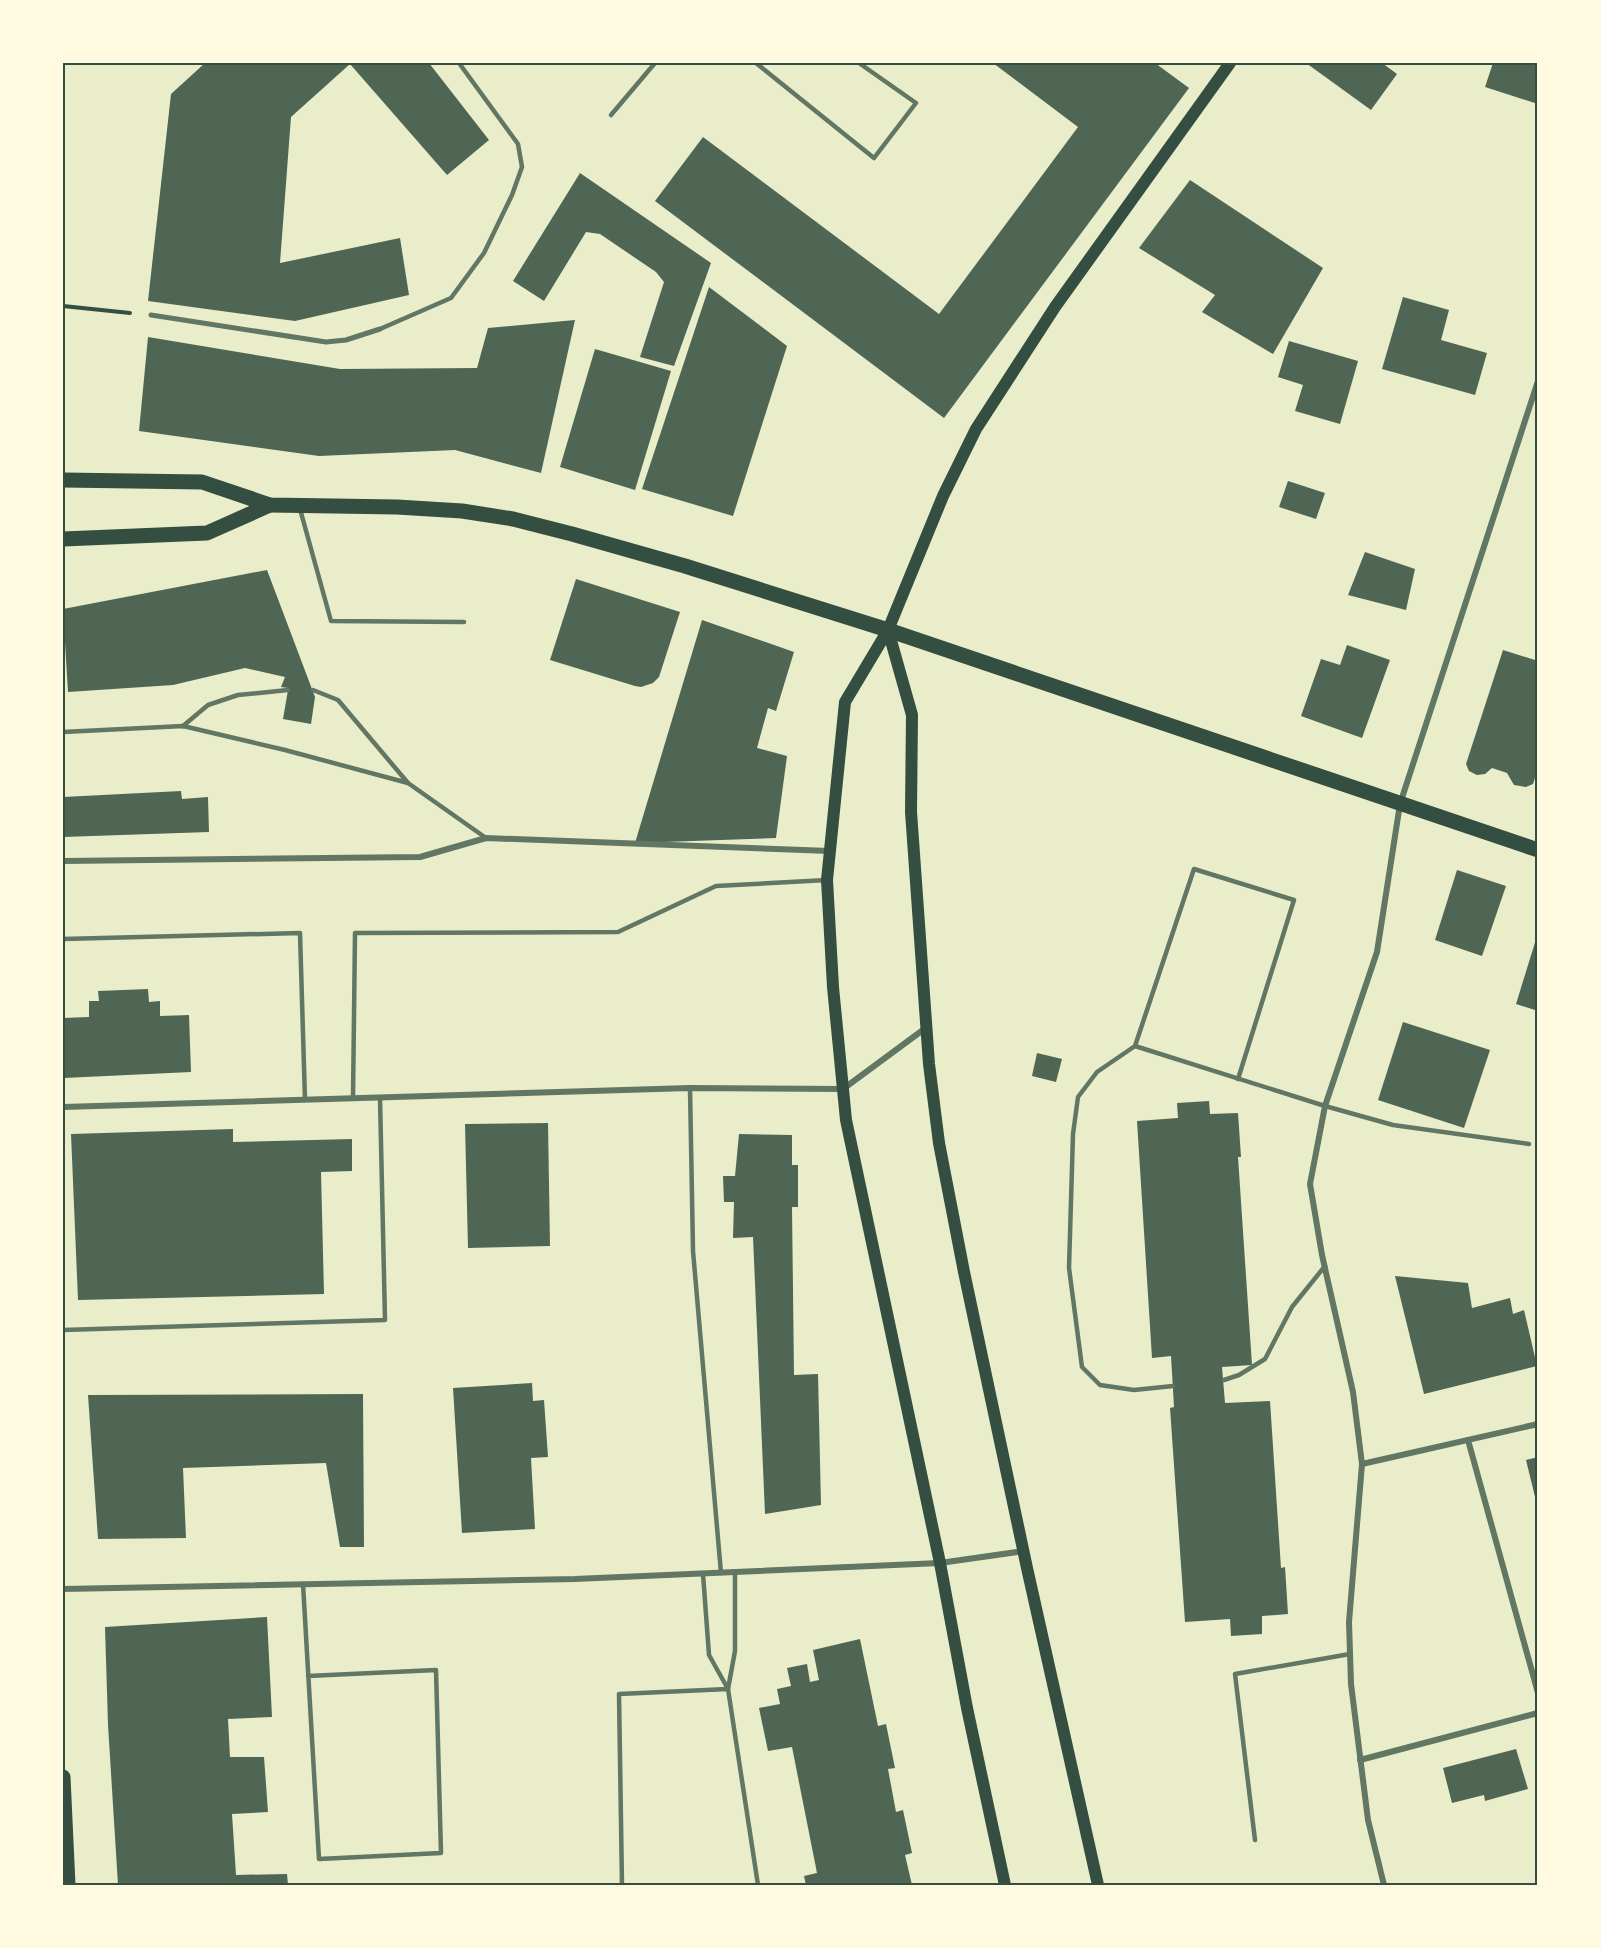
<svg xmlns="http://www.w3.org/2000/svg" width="1601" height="1948" viewBox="0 0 1601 1948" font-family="Karla,sans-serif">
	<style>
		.building { fill: #4f6655 }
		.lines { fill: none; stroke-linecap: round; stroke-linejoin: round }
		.path { stroke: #344e41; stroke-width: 4 }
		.service { stroke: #617663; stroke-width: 4.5 }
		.pedestrian { stroke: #617663; stroke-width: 5 }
		.minor { stroke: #617663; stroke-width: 6 }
		.secondary { stroke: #344e41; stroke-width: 12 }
		.primary { stroke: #344e41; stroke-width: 15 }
		.neatline { fill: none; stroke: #344e41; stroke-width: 2 }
	</style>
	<rect width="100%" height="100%" fill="#e9edc9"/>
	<g class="building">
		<polygon points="205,63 429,63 489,140 447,175 350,64 291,117 280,263 400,238 409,295 295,321 148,301 171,94"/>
		<polygon points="993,63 1155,63 1189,88 944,418 655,201 703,137 939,314 1078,127"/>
		<polygon points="1306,63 1382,63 1397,74 1371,110"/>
		<polygon points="1493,63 1538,63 1538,104 1485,87"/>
		<polygon points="580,173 711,263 674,366 640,357 664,282 656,272 600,234 586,232 544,301 513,281"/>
		<polygon points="1190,180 1323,268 1273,354 1202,312 1215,295 1139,248"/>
		<polygon points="709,287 787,346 733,516 642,489"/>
		<polygon points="1403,297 1449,310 1441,340 1487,353 1475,395 1382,369"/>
		<polygon points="575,320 541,473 455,450 319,456 139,431 148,337 340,369 477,368 488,328"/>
		<polygon points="1289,341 1358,361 1340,424 1295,411 1303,385 1278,377"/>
		<polygon points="595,349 671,371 635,490 560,467"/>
		<polygon points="1288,481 1325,493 1316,519 1279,507"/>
		<polygon points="1365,552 1415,569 1406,610 1348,595"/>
		<polygon points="267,570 315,697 311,724 283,719 288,690 288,688 281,687 285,677 245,668 173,685 68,692 63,609"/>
		<polygon points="576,579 680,612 659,677 653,683 641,687 635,686 550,660"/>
		<polygon points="702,620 794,652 776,711 768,708 757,748 787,756 776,838 635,843"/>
		<polygon points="1347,645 1390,660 1362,738 1301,716 1321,659 1340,665"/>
		<polygon points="1503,650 1538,661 1538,769 1533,784 1526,787 1514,785 1507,773 1492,768 1485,774 1477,775 1469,771 1466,764"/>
		<polygon points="181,791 182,799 208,797 209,832 63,837 63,797"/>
		<polygon points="1457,870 1506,886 1482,956 1435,940"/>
		<polygon points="1537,936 1538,936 1538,1011 1516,1004"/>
		<polygon points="148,989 149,1002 160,1001 160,1016 189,1015 191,1072 64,1078 63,1018 89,1017 89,1001 99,1001 98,991"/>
		<polygon points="1403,1022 1490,1050 1464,1128 1378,1100"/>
		<polygon points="1037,1053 1062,1059 1056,1082 1032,1076"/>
		<polygon points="1209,1101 1210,1114 1238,1113 1241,1157 1238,1157 1252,1365 1222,1367 1225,1403 1270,1401 1281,1568 1285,1567 1288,1614 1262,1616 1262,1634 1231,1636 1230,1619 1185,1622 1170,1408 1174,1407 1171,1356 1152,1358 1137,1121 1178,1118 1177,1103"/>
		<polygon points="548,1123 550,1246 468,1248 465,1124"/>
		<polygon points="233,1129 233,1142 352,1139 352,1171 321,1172 324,1294 78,1300 71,1134"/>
		<polygon points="739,1134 792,1135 792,1165 798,1165 798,1207 792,1207 794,1375 818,1374 821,1505 765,1514 753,1237 733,1238 734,1202 724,1202 723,1176 735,1176"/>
		<polygon points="1395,1276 1468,1283 1472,1308 1510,1298 1513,1314 1524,1310 1537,1366 1424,1394"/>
		<polygon points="532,1383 533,1401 544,1400 548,1457 531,1458 535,1529 462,1533 453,1388"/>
		<polygon points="363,1394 364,1547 340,1547 326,1463 183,1468 186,1538 98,1539 88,1395"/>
		<polygon points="1538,1457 1538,1505 1537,1505 1526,1460"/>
		<polygon points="267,1617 272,1717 228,1719 230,1757 264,1757 268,1812 232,1814 236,1875 287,1874 288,1885 118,1885 108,1725 105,1627"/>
		<polygon points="860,1639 878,1726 886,1724 895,1768 888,1769 896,1812 903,1810 912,1853 905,1855 912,1885 806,1885 804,1876 817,1873 792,1747 768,1751 759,1708 780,1704 777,1689 791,1686 787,1668 807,1664 810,1682 819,1680 813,1650"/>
		<polygon points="1516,1749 1528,1789 1485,1801 1484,1795 1452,1803 1443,1768"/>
	</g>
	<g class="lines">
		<polyline class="path" points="63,306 130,313"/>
		<g class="service">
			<polyline points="756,63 874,158 916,103 859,63"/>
			<polyline points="611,115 655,63"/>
			<polyline points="380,329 451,298 484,253 512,195 522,167 518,144 459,63"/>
			<polyline points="300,509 331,621 464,622"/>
			<polyline points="313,690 338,700 408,783"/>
			<polyline points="183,726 208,705 238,695 288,690"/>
			<polyline points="63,732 183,726 285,750 408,783 486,838"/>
			<polyline points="63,939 300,933 305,1100"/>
			<polyline points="1135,1046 1325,1106 1393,1125 1529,1144"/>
			<polyline points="690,1088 693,1251 721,1573"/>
			<polyline points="353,1098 355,933 618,932 716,886 827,880"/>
			<polyline points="63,1330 385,1320 380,1098"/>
			<polyline points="1224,1380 1239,1375 1265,1359 1292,1307 1325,1266"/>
			<polyline points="1173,1386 1134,1390 1100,1385 1082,1367 1069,1268 1073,1134 1078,1097 1097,1072 1135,1046 1194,869 1294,900 1238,1079"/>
			<polyline points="703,1574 709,1655 728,1689"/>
			<polyline points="303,1584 319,1859 441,1853 436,1670 308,1676"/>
			<polyline points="728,1689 735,1651 735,1572"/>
			<polyline points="1255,1840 1235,1674 1350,1654"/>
			<polyline points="622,1885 619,1694 728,1689 758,1885"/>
		</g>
		<polyline class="pedestrian" points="151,315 326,342 346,340 380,329"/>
		<g class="minor">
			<polyline points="63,861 420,857 486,838 830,851"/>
			<polyline points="63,1107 690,1088 843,1089 927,1027"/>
			<polyline points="1468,1440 1538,1693"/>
			<polyline points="1362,1464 1538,1424"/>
			<polyline points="63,1589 575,1579 940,1563 1024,1551"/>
			<polyline points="1360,1760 1538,1713"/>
			<polyline points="1384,1885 1368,1820 1351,1684 1349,1622 1362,1464 1353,1392 1322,1255 1310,1184 1325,1106 1377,952 1400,804 1538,381"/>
		</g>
		<g class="secondary">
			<polyline points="888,630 912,715 911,812 929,1064 939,1143 964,1272 1027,1568 1098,1885"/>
			<polyline points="1005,1885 967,1708 940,1563 846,1120 833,987 827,880 845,702 888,630 943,496 976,429 1055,307 1230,63"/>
		</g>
		<g class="primary">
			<polyline points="63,480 202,482 270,505 397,507 462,511 513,519 572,534 685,566 888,630 1538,850"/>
			<polyline points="63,539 207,533 270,505"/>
			<polyline points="63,1777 68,1885"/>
		</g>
	</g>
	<rect width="1601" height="1948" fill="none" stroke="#fefae0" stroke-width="129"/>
	<rect x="64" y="64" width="1472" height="1820" class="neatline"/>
</svg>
